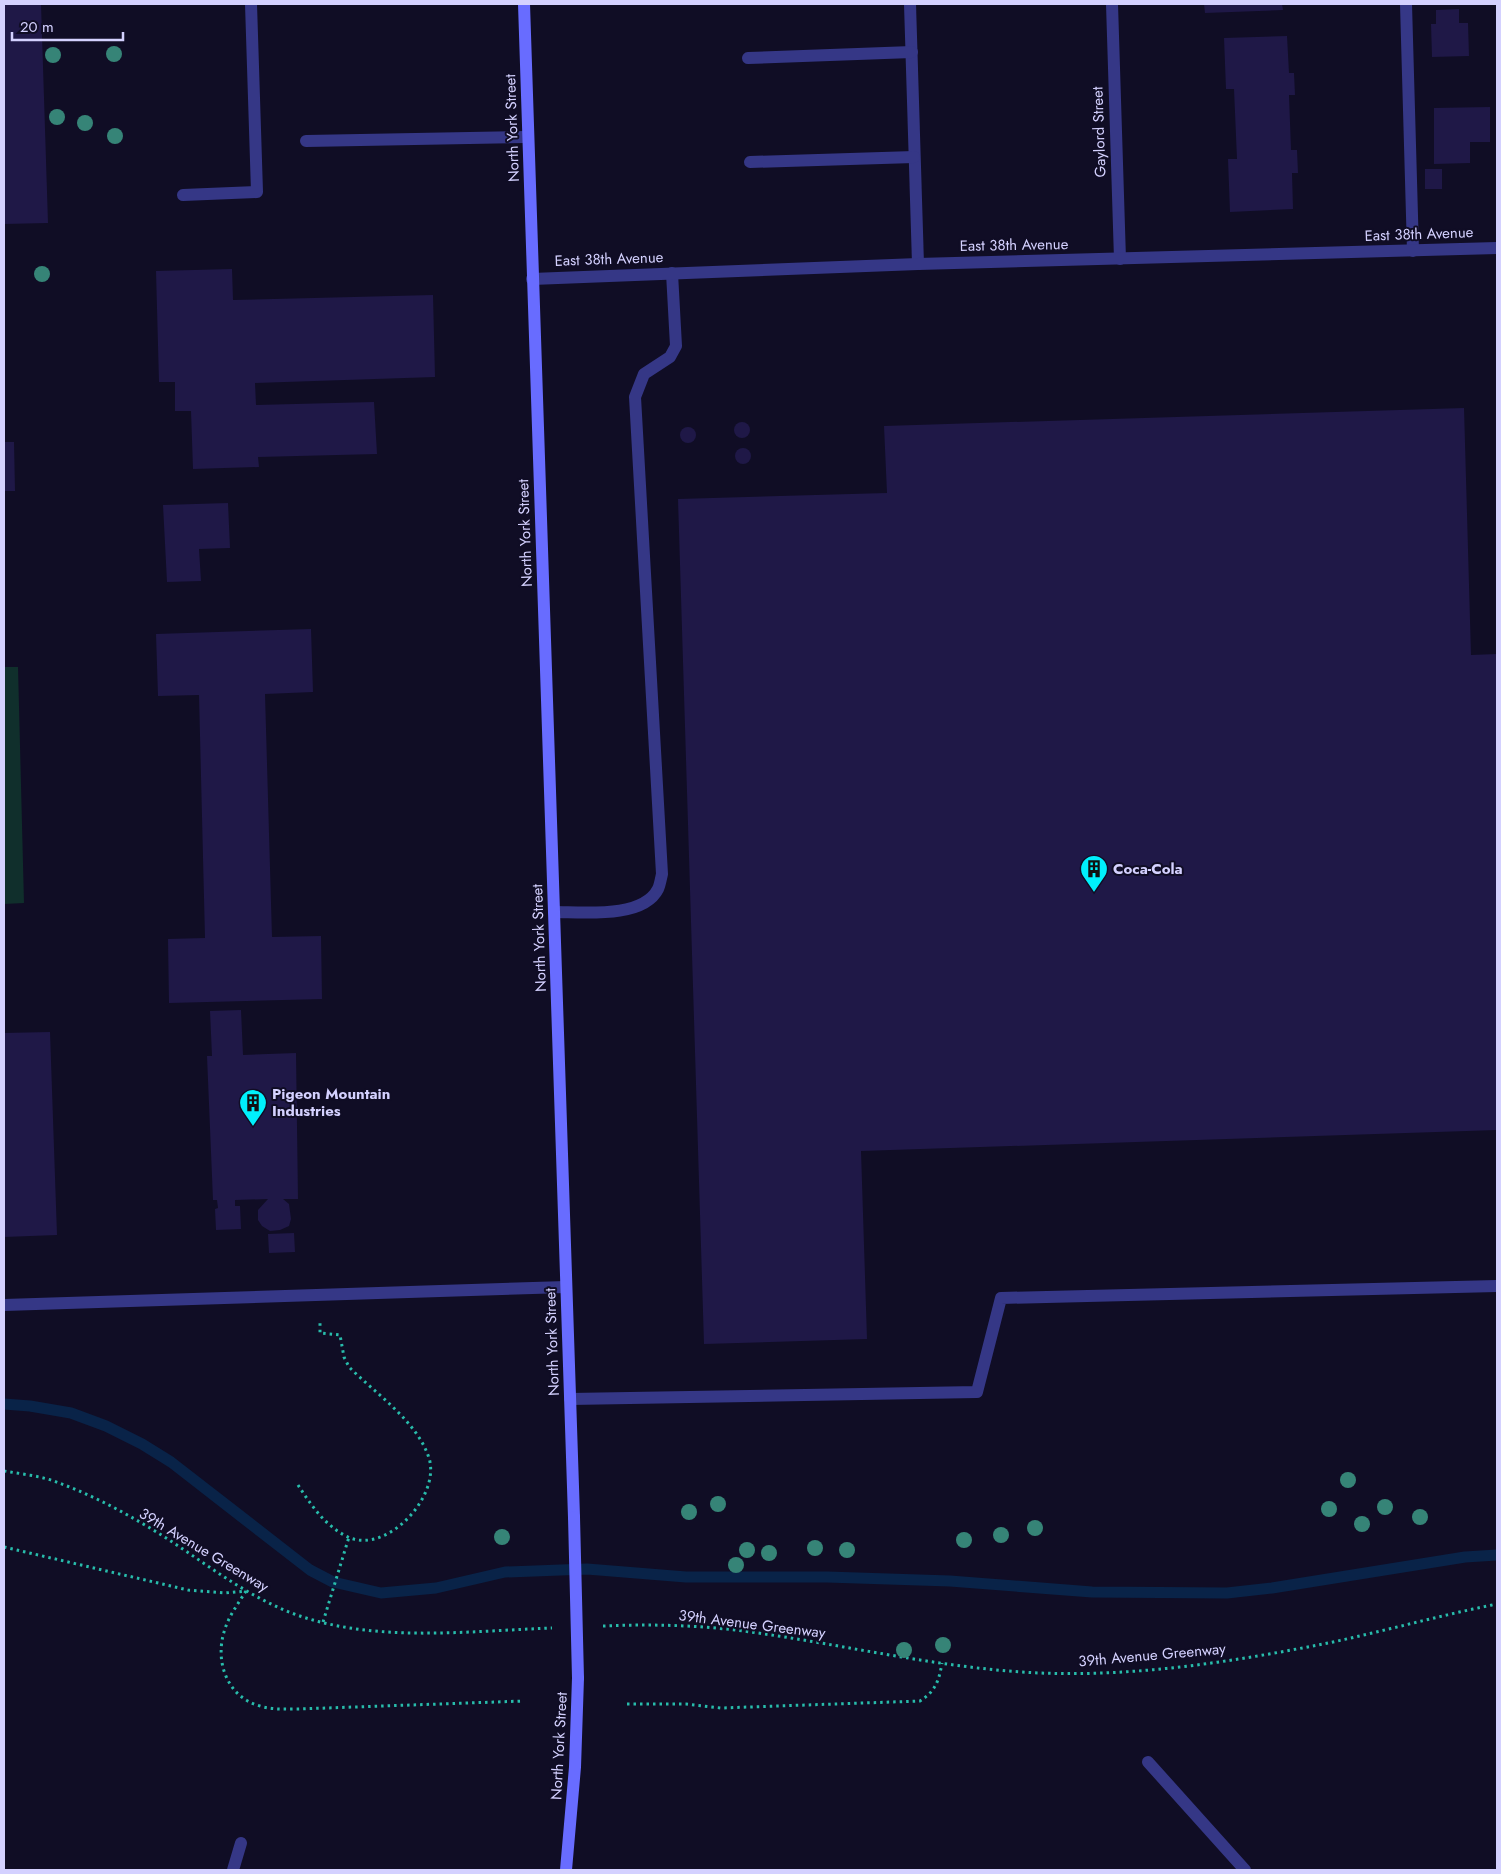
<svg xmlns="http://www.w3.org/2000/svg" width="1501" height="1874" viewBox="0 0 1501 1874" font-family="Jost,sans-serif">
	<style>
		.green { fill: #102f2c }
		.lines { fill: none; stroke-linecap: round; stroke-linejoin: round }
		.stream { stroke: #092348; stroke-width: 11 }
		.building { fill: #1f1847 }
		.path { stroke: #28bcab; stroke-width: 3; stroke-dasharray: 2.5 4; stroke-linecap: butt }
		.service { stroke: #353786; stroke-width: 12 }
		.minor { stroke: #353786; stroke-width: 12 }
		.secondary { stroke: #686cff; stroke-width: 12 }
		.secondary-bridge { stroke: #686cff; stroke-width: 12 }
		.tree { fill: #368477 }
		.labels { text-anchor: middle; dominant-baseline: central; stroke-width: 4; stroke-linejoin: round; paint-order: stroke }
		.street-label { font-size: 15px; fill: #d4d1ff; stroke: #100d25 }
		.poi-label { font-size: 15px; font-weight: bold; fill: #d4d1ff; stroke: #100d25; text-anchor: start }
	</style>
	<rect width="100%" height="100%" fill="#100d25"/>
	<polygon class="green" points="4,667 18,667 24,903 4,904"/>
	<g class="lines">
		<polyline class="stream" points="4,1404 30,1406 71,1413 106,1426 142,1444 171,1462 310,1570 333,1582 381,1593 436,1588 505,1572 587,1569 686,1577 827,1577 950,1581 1092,1592 1227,1593 1272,1588 1465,1557 1497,1555"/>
	</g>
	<g class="building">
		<polygon points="4,4 41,4 48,223 4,224"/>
		<polygon points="1204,4 1282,4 1283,10 1205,13"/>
		<polygon points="1459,9 1459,23 1468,23 1469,56 1432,57 1431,24 1436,24 1436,10"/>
		<polygon points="1287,36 1289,73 1294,73 1295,95 1289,95 1291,150 1297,150 1298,173 1292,173 1293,209 1230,212 1228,159 1237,159 1234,89 1226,89 1224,38"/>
		<polygon points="1490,107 1490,142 1470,142 1470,163 1434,164 1434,108"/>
		<rect x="1425" y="169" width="17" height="20"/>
		<polygon points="232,269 233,300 433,295 435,377 255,383 256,405 374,402 377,454 258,457 259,467 193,469 191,411 175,411 175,382 159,382 156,271"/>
		<polygon points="1464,408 1471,655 1497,654 1497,1130 861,1151 867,1339 704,1344 678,499 887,493 884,426"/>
		<circle cx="742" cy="430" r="8"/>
		<circle cx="688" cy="435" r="8"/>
		<polygon points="4,442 14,442 15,491 4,491"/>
		<circle cx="743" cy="456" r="8"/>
		<polygon points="228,503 230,548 199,549 201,581 167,582 163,505"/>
		<polygon points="311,629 313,692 265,694 272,937 321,936 322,999 169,1003 168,939 205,938 199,695 158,696 156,634"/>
		<polygon points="241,1010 243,1055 296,1053 298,1199 283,1199 289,1204 291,1219 289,1226 280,1230 270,1231 262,1226 258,1220 258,1210 268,1199 235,1200 235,1206 240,1206 241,1229 216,1230 215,1209 218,1208 217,1200 213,1200 207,1056 212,1056 210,1011"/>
		<polygon points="50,1032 57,1235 4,1237 4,1033"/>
		<polygon points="294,1233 295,1252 269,1253 268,1234"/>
	</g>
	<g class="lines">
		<g class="path">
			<path d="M4,1471C22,1474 42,1476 59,1483C95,1496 131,1516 163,1536C207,1564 247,1597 297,1615C377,1643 468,1631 552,1628"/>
			<path d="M298,1485C311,1505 325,1526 348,1537C386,1555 441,1497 429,1458C417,1421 376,1394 349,1367L344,1357L340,1335L320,1333V1321"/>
			<polyline points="4,1547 188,1590 225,1593 246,1591"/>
			<path d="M246,1591C238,1604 228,1617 224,1632C215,1662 227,1697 260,1706C273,1710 285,1709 298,1709L524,1701"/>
			<polyline points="323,1622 349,1537"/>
			<path d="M603,1626C650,1624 697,1625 743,1631C836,1643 929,1666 1022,1672C1125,1679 1233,1662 1333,1642C1388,1630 1442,1615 1497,1604"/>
			<path d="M627,1704H686L721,1708L920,1701C936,1691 939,1680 942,1663"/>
		</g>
		<g class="service">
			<polyline points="910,4 918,264"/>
			<polyline points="1406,4 1413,251"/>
			<polyline points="748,58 912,52"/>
			<polyline points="306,141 528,137"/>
			<polyline points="750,162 914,157"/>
			<polyline points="183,195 257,192 251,4"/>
			<path d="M554,912C582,912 643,919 658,889C660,885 661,878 662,874L635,397L644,374L670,357L676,346L672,273"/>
			<polyline points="570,1399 977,1392 1001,1298 1497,1286"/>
			<polyline points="1148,1762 1245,1870"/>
			<polyline points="233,1870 241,1843"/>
		</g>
		<g class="minor">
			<polyline points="1112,4 1120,259"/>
			<polyline points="532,279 918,264 1497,248"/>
			<polyline points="4,1305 566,1287"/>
		</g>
		<g class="secondary">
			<polyline points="524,4 574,1517"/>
			<polyline points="566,1870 575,1767 578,1678"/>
		</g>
		<polyline class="secondary-bridge" points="574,1517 578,1678"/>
	</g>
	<g class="tree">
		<circle cx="114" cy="54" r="8"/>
		<circle cx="53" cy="55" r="8"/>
		<circle cx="57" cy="117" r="8"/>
		<circle cx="85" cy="123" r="8"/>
		<circle cx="115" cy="136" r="8"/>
		<circle cx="42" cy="274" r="8"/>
		<circle cx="1348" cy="1480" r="8"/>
		<circle cx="718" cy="1504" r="8"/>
		<circle cx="1385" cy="1507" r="8"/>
		<circle cx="1329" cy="1509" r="8"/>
		<circle cx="689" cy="1512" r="8"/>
		<circle cx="1420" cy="1517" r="8"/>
		<circle cx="1362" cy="1524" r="8"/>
		<circle cx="1035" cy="1528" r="8"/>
		<circle cx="1001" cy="1535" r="8"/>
		<circle cx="502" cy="1537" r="8"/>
		<circle cx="964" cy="1540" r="8"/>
		<circle cx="815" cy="1548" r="8"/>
		<circle cx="747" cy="1550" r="8"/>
		<circle cx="847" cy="1550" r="8"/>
		<circle cx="769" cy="1553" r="8"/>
		<circle cx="736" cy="1565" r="8"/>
		<circle cx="943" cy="1645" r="8"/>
		<circle cx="904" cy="1650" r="8"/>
	</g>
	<defs>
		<symbol id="building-pin" viewBox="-11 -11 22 30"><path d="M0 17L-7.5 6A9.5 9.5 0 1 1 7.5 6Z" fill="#00f0fc" stroke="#100d25"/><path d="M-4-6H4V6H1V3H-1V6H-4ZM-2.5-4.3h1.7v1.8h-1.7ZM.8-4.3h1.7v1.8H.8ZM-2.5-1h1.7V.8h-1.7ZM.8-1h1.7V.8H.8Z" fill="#111"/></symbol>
	</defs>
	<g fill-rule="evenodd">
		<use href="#building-pin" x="1078" y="853" width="32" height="43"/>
		<use href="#building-pin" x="237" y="1087" width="32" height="43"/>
	</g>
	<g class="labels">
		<g class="street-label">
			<text transform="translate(512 128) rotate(-92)">North York Street</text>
			<text transform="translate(1099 132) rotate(-92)">Gaylord Street</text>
			<text transform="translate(1419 234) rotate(-2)">East 38th Avenue</text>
			<text transform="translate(1014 245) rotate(-1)">East 38th Avenue</text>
			<text transform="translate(609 259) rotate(-2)">East 38th Avenue</text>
			<text transform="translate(525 533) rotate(-92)">North York Street</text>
			<text transform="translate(539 938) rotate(-92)">North York Street</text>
			<text transform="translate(552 1342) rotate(-92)">North York Street</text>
			<text transform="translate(204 1550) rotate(31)">39th Avenue Greenway</text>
			<text transform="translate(752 1624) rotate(7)">39th Avenue Greenway</text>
			<text transform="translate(1152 1655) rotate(-5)">39th Avenue Greenway</text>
			<text transform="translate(559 1746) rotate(-87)">North York Street</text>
		</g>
		<g class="poi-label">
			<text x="1113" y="869">Coca-Cola</text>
			<text x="272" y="1094">Pigeon Mountain<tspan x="272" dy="17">Industries</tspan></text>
		</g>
	</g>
	<rect width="1501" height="1874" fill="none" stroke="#d4d1ff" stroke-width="10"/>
	<path d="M12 32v8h111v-8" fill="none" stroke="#d4d1ff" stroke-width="2.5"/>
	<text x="20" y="32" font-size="15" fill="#d4d1ff" stroke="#100d25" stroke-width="4" paint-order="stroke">20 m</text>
</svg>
